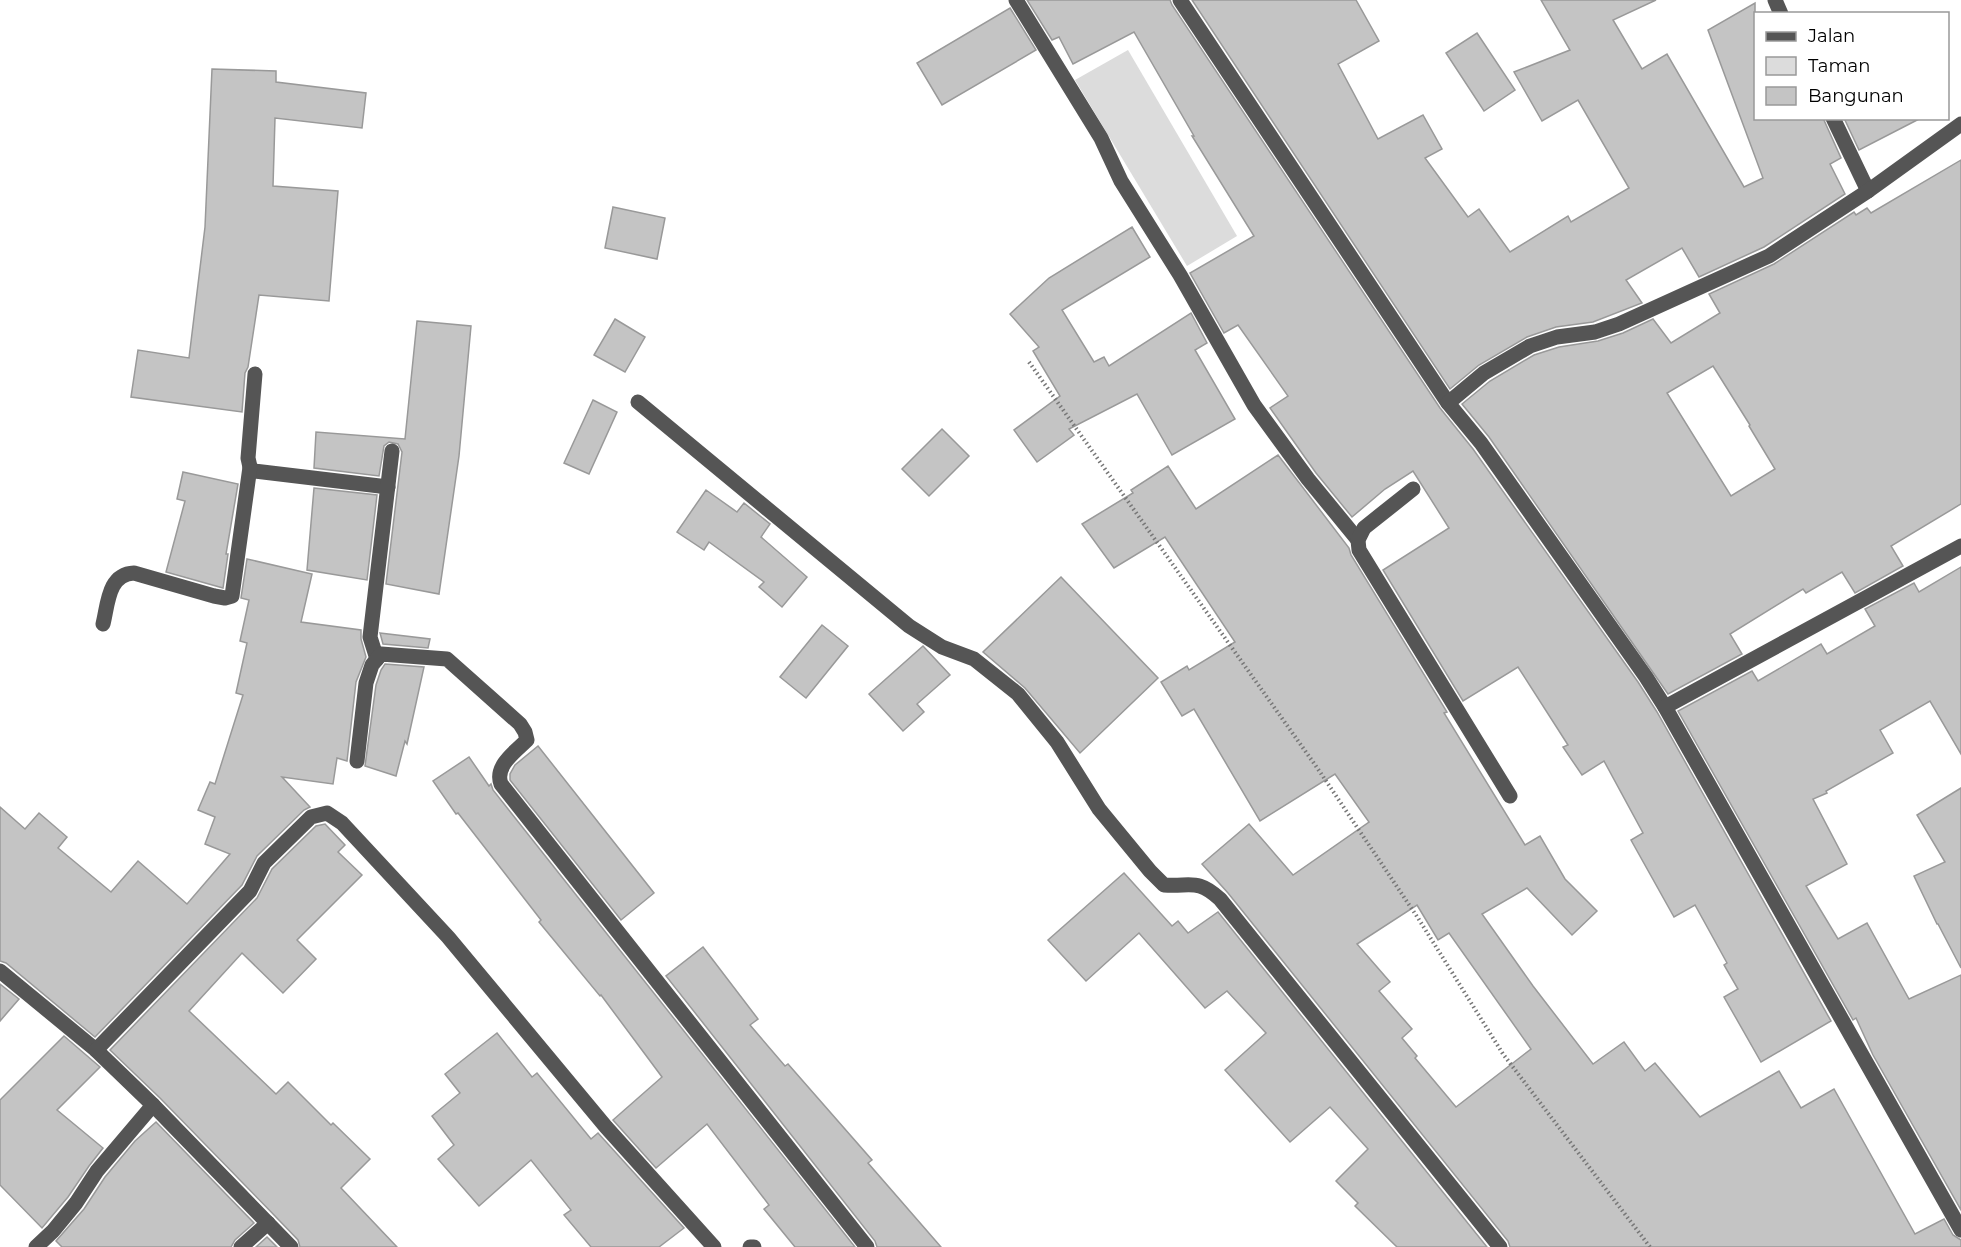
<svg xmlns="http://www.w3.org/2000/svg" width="1961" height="1247" viewBox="0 0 1961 1247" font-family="Montserrat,sans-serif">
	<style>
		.green { fill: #dcdcdc }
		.building { fill: #c4c4c4; stroke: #999; stroke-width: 1.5; fill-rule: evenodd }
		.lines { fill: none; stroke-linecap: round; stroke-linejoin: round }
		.path { stroke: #777; stroke-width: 4; stroke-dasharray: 1.5 3; stroke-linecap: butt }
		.minor { stroke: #555; stroke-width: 15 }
	</style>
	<rect width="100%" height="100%" fill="#fff"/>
	<polygon class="green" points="1128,50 1237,236 1187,266 1075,80"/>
	<g class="building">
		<polygon points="1027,0 1170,0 1172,5 1440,408 1473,449 1638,682 1657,712 1831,1021 1761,1062 1724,997 1738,989 1724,965 1727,963 1695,905 1674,917 1631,840 1643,833 1604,761 1582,775 1563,747 1568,745 1518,667 1463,701 1383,570 1449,528 1413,471 1385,489 1352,517 1316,473 1270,408 1288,396 1238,325 1224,333 1190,273 1254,236 1192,136 1194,136 1134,32 1073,64 1059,37 1052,40"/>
		<polygon points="1192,0 1356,0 1379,41 1338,64 1378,139 1423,115 1442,149 1425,158 1468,217 1479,209 1510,252 1568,216 1571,222 1629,188 1578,100 1542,121 1514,72 1570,50 1541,0 1656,0 1613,20 1642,69 1667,54 1744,187 1763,178 1708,30 1755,3 1755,118 1823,118 1841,158 1830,164 1845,194 1764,247 1699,277 1682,248 1626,280 1642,303 1593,322 1556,327 1527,337 1479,365 1450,389"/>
		<polygon points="1010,8 1036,50 942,105 917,63"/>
		<polygon points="1477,33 1515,90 1484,111 1446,53"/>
		<polygon points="212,69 276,71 276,82 366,93 362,128 275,118 273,186 338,191 329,301 259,295 248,367 245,373 242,412 131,397 138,350 189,358 205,227"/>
		<polygon points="1844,118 1921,118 1859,150"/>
		<path d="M1961,160V504L1891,546L1903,566L1855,593L1842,572L1806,593L1803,589L1730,634L1742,654L1668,694L1489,437L1462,404L1490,381L1534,355L1559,347L1598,341L1623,333L1653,319L1671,343L1720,313L1709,294L1774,264L1854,212L1856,215L1867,208L1871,213ZM1713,366L1750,425L1749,426L1775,469L1731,496L1667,393Z"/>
		<polygon points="613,207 665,218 657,259 605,248"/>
		<polygon points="1132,227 1150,257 1062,310 1094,362 1104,357 1109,366 1191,313 1207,343 1195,350 1235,419 1172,455 1137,394 1069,429 1074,435 1037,462 1014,430 1060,396 1033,351 1039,347 1010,314 1049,278"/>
		<polygon points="615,319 645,337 625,372 594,355"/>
		<polygon points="417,321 471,326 459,456 439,594 386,584 402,452 398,444 389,442 384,446 379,476 314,468 316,432 405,439"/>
		<polygon points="593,400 617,412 589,474 564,463"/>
		<polygon points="942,429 969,456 929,496 902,469"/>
		<path d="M1278,455L1349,548L1351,555L1447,712L1444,713L1525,845L1540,836L1565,879L1597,911L1572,935L1527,888L1482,914L1533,986L1593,1064L1624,1042L1645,1071L1655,1063L1700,1117L1779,1071L1801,1108L1834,1089L1915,1234L1944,1219L1953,1235L1961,1240V1247H1510L1508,1241L1228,893L1202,864L1249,824L1293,875L1369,822L1335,774L1260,821L1194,709L1182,716L1161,682L1187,666L1189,670L1235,642L1165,537L1114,568L1082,524L1133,493L1131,490L1168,466L1196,509ZM1417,905L1438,940L1449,933L1531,1049L1456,1107L1415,1058L1417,1056L1402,1038L1412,1029L1379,991L1390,982L1357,944Z"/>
		<polygon points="183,472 238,484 226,554 228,554 223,588 166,572 185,501 177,499"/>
		<polygon points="314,488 377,495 367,580 307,570"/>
		<polygon points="706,490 737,512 744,503 770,524 761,537 807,577 782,607 759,587 764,582 709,542 704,550 677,532"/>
		<polygon points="247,559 312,574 301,622 361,630 361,639 366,657 356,682 347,761 337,758 333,784 282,777 310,807 304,810 257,856 242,885 95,1037 6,963 0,961 0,807 25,829 39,813 67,837 58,848 111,892 138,861 187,904 230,854 205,844 215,817 198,810 210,782 215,784 243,695 236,693 247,643 240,641 249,600 241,598"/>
		<polygon points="1961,567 1961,754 1930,701 1880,730 1893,753 1826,791 1827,793 1813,799 1847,864 1806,886 1838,939 1867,923 1909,999 1961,975 1961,1210 1873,1055 1856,1018 1853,1020 1678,711 1752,671 1758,681 1821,644 1827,654 1875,626 1865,609 1914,583 1919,592"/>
		<polygon points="1061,577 1158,678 1080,753 1025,688 983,652"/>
		<polygon points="822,625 848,646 806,698 780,677"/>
		<polygon points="380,633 430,639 428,648 383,644"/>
		<polygon points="923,646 950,675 917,704 924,712 903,731 869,694"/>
		<polygon points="385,664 424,667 407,744 405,741 396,776 365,766 376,685 381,670"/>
		<polygon points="538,746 654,893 621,920 510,780 510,774 515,765"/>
		<polygon points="469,757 489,786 491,784 493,790 855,1247 795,1247 764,1209 769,1205 707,1124 656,1168 613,1120 662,1077 601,995 600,996 539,922 541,920 458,813 456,814 433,781"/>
		<polygon points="1961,788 1961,968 1938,924 1937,924 1914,876 1945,862 1917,815"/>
		<polygon points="325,824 345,845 338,852 362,875 297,940 316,959 283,993 242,953 189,1011 276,1094 288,1082 331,1125 333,1123 370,1159 341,1188 397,1247 300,1247 298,1240 275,1216 160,1098 110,1050 257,898 272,869 316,826"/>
		<polygon points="1124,873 1172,926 1178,921 1188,933 1218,912 1487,1247 1397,1247 1355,1206 1358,1203 1336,1181 1368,1149 1330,1107 1290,1142 1225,1070 1266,1033 1227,991 1205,1008 1139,933 1086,981 1048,940"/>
		<polygon points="703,947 758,1019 750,1025 785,1066 788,1064 872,1160 868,1163 941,1247 877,1247 875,1241 666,976"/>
		<polygon points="0,984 19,999 0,1021"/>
		<polygon points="497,1033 532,1077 537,1073 591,1139 598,1133 684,1228 659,1247 591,1247 564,1215 571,1210 531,1160 479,1206 438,1159 454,1145 432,1116 460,1093 445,1074"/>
		<polygon points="64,1036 100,1067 57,1110 103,1148 89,1166 68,1197 42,1228 0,1185 0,1100"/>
		<polygon points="156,1122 254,1223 235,1240 231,1247 62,1247 56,1241 84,1209 105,1177 135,1141"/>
		<polygon points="267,1237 277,1247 256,1247"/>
	</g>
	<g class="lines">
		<polyline class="path" points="1029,362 1318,769 1418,918 1503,1054 1650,1247"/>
		<g class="minor">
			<polyline points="1016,0 1101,138 1121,181 1180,275 1254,405 1308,479 1358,540"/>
			<polyline points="1180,0 1448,403 1481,443 1646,677 1665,707 1961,1230"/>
			<polyline points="1775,0 1781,14"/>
			<polyline points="1833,118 1868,191"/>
			<polyline points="255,374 248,458 250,467 254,471 388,487"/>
			<path d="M638,402L909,626L942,647L974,659L1018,694L1057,742L1099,809L1150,871L1164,885C1191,887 1197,878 1220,899L1500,1247"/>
			<polyline points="1448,403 1484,373 1530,346 1557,337 1595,332 1619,324 1769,256 1868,191 1961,124"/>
			<polyline points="1413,489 1364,528 1358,540 1359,550 1510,796"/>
			<path d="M103,624C108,604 108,574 134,573L214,596L225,598L232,596L250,467"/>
			<polyline points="377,659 370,637 392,451"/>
			<polyline points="1665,707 1961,546"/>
			<path d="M357,761L366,683L372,665L381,654L447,659L520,724L525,732L527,740C516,751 494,766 501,784L867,1247"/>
			<polyline points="0,971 96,1050 153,1105 291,1247"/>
			<polyline points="96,1050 250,891 264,863 311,817 327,813 342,823 448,937 606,1127 714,1247"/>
			<polyline points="36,1247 53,1231 76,1203 97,1171 153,1105"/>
			<polyline points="241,1247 268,1223"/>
			<polyline points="750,1247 754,1247"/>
		</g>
	</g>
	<rect x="1754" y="12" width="195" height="108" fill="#ffffff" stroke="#999999" stroke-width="1.5"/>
	<rect x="1766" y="32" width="30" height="9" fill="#555555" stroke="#999999" stroke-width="1.5"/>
	<text x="1808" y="42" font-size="18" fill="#000000">Jalan</text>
	<rect x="1766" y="57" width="30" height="18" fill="#dcdcdc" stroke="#999999" stroke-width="1.5"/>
	<text x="1808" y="72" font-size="18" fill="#000000">Taman</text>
	<rect x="1766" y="87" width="30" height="18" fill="#c4c4c4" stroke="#999999" stroke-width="1.5"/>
	<text x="1808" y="102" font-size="18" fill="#000000">Bangunan</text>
</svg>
